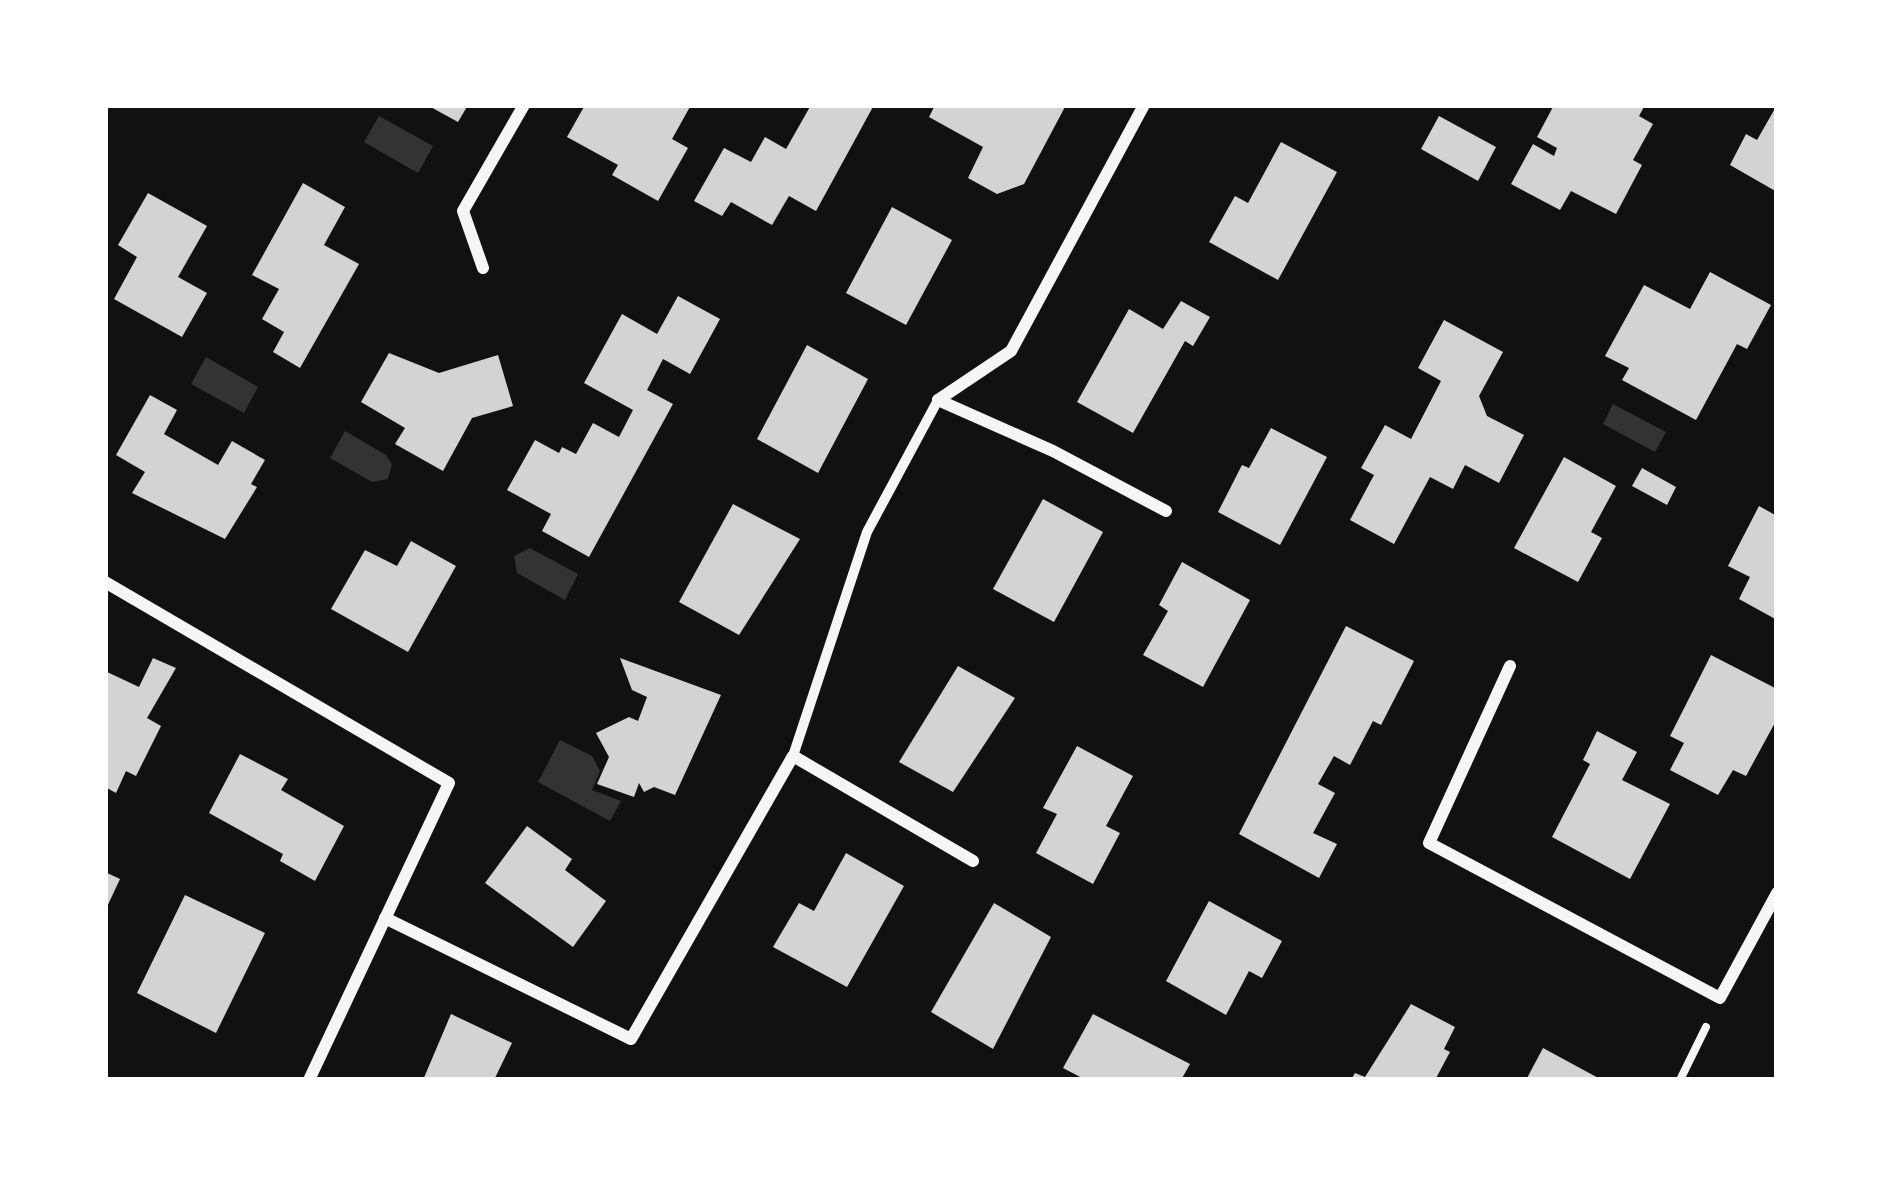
<svg xmlns="http://www.w3.org/2000/svg" width="1882" height="1185" viewBox="0 0 1882 1185" font-family="Rubik,sans-serif">
	<style>
		.water { fill: #333 }
		.building { fill: #d3d3d3 }
		.lines { fill: none; stroke-linecap: round; stroke-linejoin: round }
		.path { stroke: #f5f5f5; stroke-width: 8 }
		.pedestrian { stroke: #f5f5f5; stroke-width: 10 }
		.minor { stroke: #f5f5f5; stroke-width: 12 }
	</style>
	<rect width="100%" height="100%" fill="#111"/>
	<g class="water">
		<polygon points="379,116 433,146 418,173 364,142"/>
		<polygon points="206,357 258,387 244,413 191,384"/>
		<polygon points="1613,404 1666,432 1655,452 1603,424"/>
		<polygon points="345,431 386,455 392,464 388,479 372,482 330,458"/>
		<polygon points="530,548 578,574 565,600 517,573 514,556"/>
		<polygon points="560,740 592,756 600,771 592,790 621,801 610,821 538,782"/>
	</g>
	<g class="building">
		<polygon points="427,105 468,105 458,122"/>
		<polygon points="585,105 691,105 672,139 688,148 658,201 612,175 618,165 567,137"/>
		<polygon points="811,105 874,105 816,211 789,196 772,225 731,202 722,216 694,201 724,148 751,162 765,137 786,149"/>
		<polygon points="935,105 1026,108 1066,105 1024,184 997,194 968,178 983,147 929,117"/>
		<polygon points="1554,105 1645,105 1639,116 1653,124 1633,160 1642,165 1616,214 1571,191 1560,210 1511,184 1533,144 1554,156 1557,148 1537,137"/>
		<polygon points="1777,105 1777,192 1730,165 1746,134 1757,140"/>
		<polygon points="1439,116 1496,147 1478,181 1421,149"/>
		<polygon points="1281,142 1337,172 1278,280 1209,242 1235,196 1248,203"/>
		<polygon points="303,183 345,207 324,245 359,264 300,368 273,352 284,332 262,319 279,289 252,275"/>
		<polygon points="148,193 207,226 178,277 207,293 182,337 114,299 137,257 118,245"/>
		<polygon points="892,207 952,240 906,325 846,293"/>
		<polygon points="1710,272 1771,305 1747,349 1737,344 1696,420 1622,380 1629,368 1605,356 1644,285 1690,309"/>
		<polygon points="678,296 720,319 690,374 663,359 647,390 673,404 589,557 542,531 551,514 507,490 535,440 559,453 562,447 576,454 593,423 619,437 633,410 584,383 622,314 657,334"/>
		<polygon points="1181,301 1210,317 1193,346 1185,341 1133,433 1077,402 1129,309 1163,329"/>
		<polygon points="1444,320 1503,352 1479,396 1487,416 1524,435 1499,483 1465,465 1453,489 1430,477 1394,544 1350,520 1374,475 1361,468 1385,425 1411,439 1441,381 1418,368"/>
		<polygon points="807,345 868,379 818,473 757,439"/>
		<polygon points="389,353 439,373 498,355 513,406 472,418 443,471 395,444 405,428 361,402"/>
		<polygon points="150,395 177,410 164,434 218,465 232,441 265,460 251,484 257,487 225,539 132,493 145,472 116,455"/>
		<polygon points="1271,428 1327,457 1280,545 1218,512 1242,465 1249,468"/>
		<polygon points="1564,457 1616,486 1591,532 1602,538 1578,582 1514,548"/>
		<polygon points="1642,468 1676,487 1667,505 1632,486"/>
		<polygon points="1043,499 1103,532 1054,622 993,589"/>
		<polygon points="733,504 800,539 739,635 679,602"/>
		<polygon points="1759,506 1777,516 1777,620 1739,599 1750,577 1728,566"/>
		<polygon points="411,541 456,566 408,652 331,609 365,550 397,566"/>
		<polygon points="1182,562 1250,600 1203,687 1143,655 1168,611 1159,605"/>
		<polygon points="1346,626 1414,661 1381,725 1373,721 1350,765 1334,756 1318,784 1335,793 1313,833 1337,844 1319,878 1239,834"/>
		<polygon points="1711,655 1777,689 1777,719 1746,776 1733,770 1718,795 1670,770 1684,743 1670,736"/>
		<polygon points="153,658 176,668 147,718 161,726 136,776 126,771 116,793 105,787 105,671 139,687"/>
		<polygon points="620,658 721,695 675,795 654,787 644,792 639,783 634,797 597,784 609,757 596,733 629,717 638,721 647,697 632,690"/>
		<polygon points="958,666 1015,698 953,792 899,762"/>
		<polygon points="1597,731 1637,752 1622,780 1670,804 1630,879 1552,837 1590,764 1583,760"/>
		<polygon points="1077,746 1133,776 1106,826 1120,833 1093,884 1036,853 1057,814 1043,808"/>
		<polygon points="240,754 288,779 281,790 344,826 315,881 280,861 283,854 209,813"/>
		<polygon points="527,826 572,859 565,870 606,901 573,947 485,883"/>
		<polygon points="846,853 904,886 847,987 773,947 799,903 814,911"/>
		<polygon points="105,872 120,879 105,911"/>
		<polygon points="185,895 265,933 216,1033 137,993"/>
		<polygon points="1209,901 1282,941 1262,978 1249,971 1226,1015 1166,981"/>
		<polygon points="994,903 1051,937 993,1049 931,1012"/>
		<polygon points="1411,1004 1455,1027 1444,1049 1450,1052 1435,1080 1351,1080 1355,1073 1365,1077"/>
		<polygon points="451,1014 512,1043 494,1080 423,1080"/>
		<polygon points="1093,1014 1190,1064 1181,1080 1086,1080 1063,1068"/>
		<polygon points="1543,1048 1602,1080 1526,1080"/>
	</g>
	<g class="lines">
		<polyline class="path" points="1680,1080 1706,1027"/>
		<polyline class="pedestrian" points="793,756 867,532 938,400"/>
		<g class="minor">
			<polyline points="483,268 463,211 524,105"/>
			<polyline points="938,400 1011,351 1144,105"/>
			<polyline points="938,400 1053,451 1166,511"/>
			<polyline points="105,582 449,783 309,1080"/>
			<polyline points="1510,666 1429,843 1720,998 1777,893"/>
			<polyline points="385,918 631,1039 793,756 973,861"/>
		</g>
	</g>
	<rect width="1882" height="1185" fill="none" stroke="#ffffff" stroke-width="216"/>
</svg>
